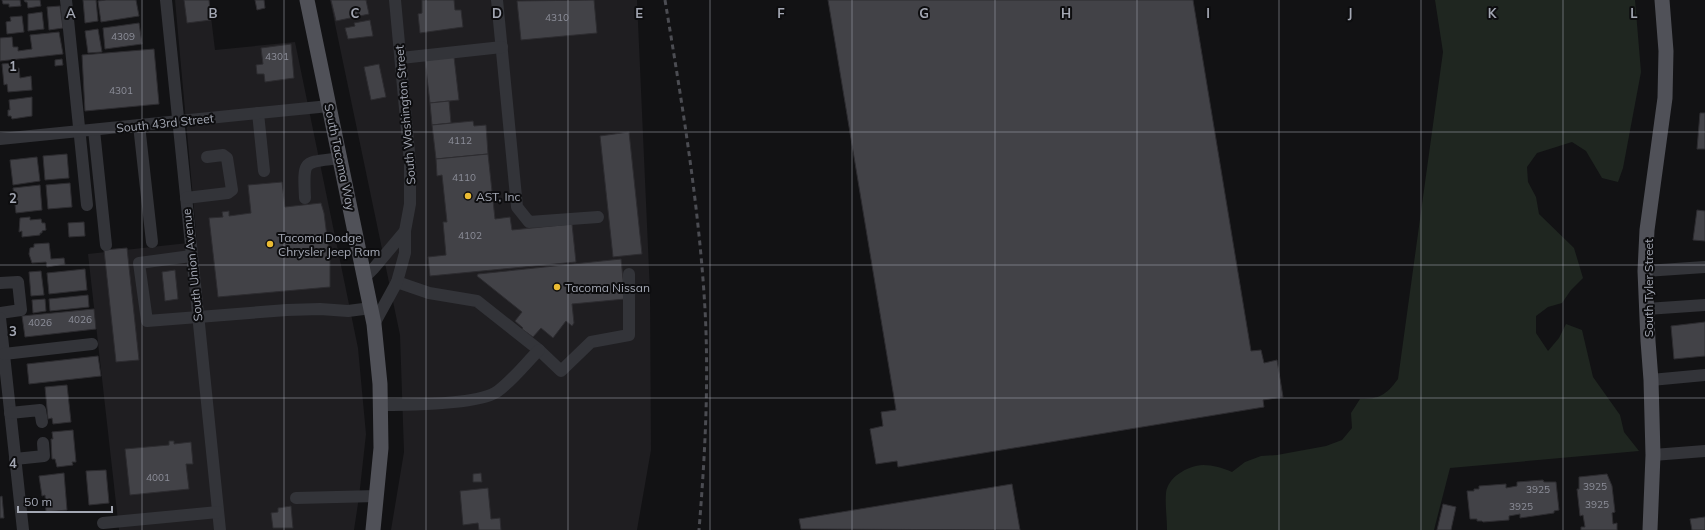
<svg xmlns="http://www.w3.org/2000/svg" width="1705" height="530" viewBox="0 0 1705 530" font-family="Mulish,sans-serif">
	<style>
		.built { fill: #1f1e21 }
		.green { fill: #1f2620 }
		.building { fill: #424247; stroke: #2d2c30 }
		.lines { fill: none; stroke-linecap: round; stroke-linejoin: round }
		.minor { stroke: #333439; stroke-width: 12 }
		.major { stroke: #505158; stroke-width: 15 }
		.rail { stroke: #4b4c52; stroke-width: 3; stroke-dasharray: 5 4; stroke-linecap: butt }
		.grid { fill: none; stroke: #a4a8b4; stroke-width: 1; stroke-opacity: 0.55 }
		.poi-dot { fill: #ebbb33; stroke: #0d0d0f; stroke-width: 1.5 }
		.labels { text-anchor: middle; dominant-baseline: central; stroke-width: 4; stroke-linejoin: round; paint-order: stroke }
		.number-label { font-size: 10px; fill: #8c8e99 }
		.street-label { font-size: 12px; fill: #a4a8b4; stroke: #0d0d0f }
		.poi-label { font-size: 12px; fill: #a4a8b4; stroke: #0d0d0f; text-anchor: start }
		.grid-label { font-size: 13px; text-anchor: middle; font-weight: bold; fill: #a4a8b4; stroke: #0d0d0f; stroke-width: 4; stroke-linejoin: round; paint-order: stroke }
	</style>
	<rect width="100%" height="100%" fill="#121214"/>
	<g class="built">
		<polygon points="175,0 209,0 215,50 295,42 358,348 366,434 359,497 354,530 119,530 88,254 197,242"/>
		<polygon points="330,0 637,0 650,292 651,450 637,530 391,530 404,452 400,335"/>
	</g>
	<path class="green" d="M1435,0H1635L1641,72L1623,168L1618,182L1602,178L1586,151L1572,142L1537,153L1527,167L1528,182L1536,197L1539,214L1574,248L1583,278L1571,290L1562,303L1548,307L1536,316V333L1548,351L1559,338L1566,324L1582,330L1593,377L1620,415L1624,432L1639,451L1450,468L1434,530H1167C1167,518 1165,505 1166,493C1168,477 1187,466 1203,465C1213,465 1223,468 1232,472L1245,462L1261,456L1277,455L1326,446L1342,440L1352,428L1351,413L1360,399C1380,399 1386,395 1398,379L1443,52Z"/>
	<g class="building">
		<polygon points="2,0 20,0 21,6 9,7 9,4 3,4"/>
		<polygon points="24,0 40,0 41,6 28,8 27,2 25,2"/>
		<polygon points="83,0 96,0 98,21 85,23"/>
		<polygon points="106,0 136,0 139,16 101,22 98,1"/>
		<polygon points="184,0 209,0 211,20 187,23"/>
		<polygon points="255,0 264,0 265,8 257,10"/>
		<polygon points="331,0 366,0 369,14 336,21"/>
		<polygon points="422,0 454,0 455,10 461,10 463,27 420,33 418,14 422,13"/>
		<polygon points="594,0 597,33 521,40 517,1"/>
		<polygon points="828,0 1193,0 1251,351 1261,350 1264,363 1277,360 1283,397 1263,400 1264,407 898,467 897,461 876,464 870,429 883,426 881,412 896,410"/>
		<polygon points="60,6 63,28 49,30 47,7"/>
		<polygon points="42,12 44,29 28,31 28,14"/>
		<polygon points="22,16 24,32 7,34 6,22 11,21 10,17"/>
		<polygon points="370,20 373,36 348,39 345,28 355,26 354,23"/>
		<polygon points="139,23 142,44 105,49 103,28"/>
		<polygon points="98,29 102,52 88,53 85,31"/>
		<polygon points="59,32 63,54 0,61 0,38 12,37 13,47 18,47 18,51 32,49 30,35"/>
		<polygon points="291,44 294,78 265,82 264,74 257,74 256,65 263,64 261,48"/>
		<polygon points="154,49 159,104 85,111 82,55"/>
		<polygon points="454,57 459,100 430,103 425,60"/>
		<polygon points="62,59 63,65 55,66 55,60"/>
		<polygon points="12,63 12,69 19,68 20,78 31,76 32,90 8,92 7,84 4,85 2,64"/>
		<polygon points="379,64 386,97 371,100 364,67"/>
		<polygon points="32,97 32,116 12,119 11,116 8,116 8,110 10,110 9,100"/>
		<polygon points="449,101 451,123 432,125 430,103"/>
		<polygon points="1700,113 1705,113 1705,149 1697,149"/>
		<polygon points="473,121 474,126 486,125 488,154 436,159 432,125"/>
		<polygon points="629,132 642,254 613,257 600,136"/>
		<polygon points="67,154 69,178 45,180 43,156"/>
		<polygon points="488,154 495,219 510,217 512,230 572,224 576,262 430,276 428,257 446,255 443,222 447,222 442,175 437,176 436,159"/>
		<polygon points="37,157 40,181 13,185 10,160"/>
		<polygon points="282,182 285,207 321,203 324,213 330,260 330,287 218,297 209,218 223,217 222,212 229,211 229,216 251,213 248,185"/>
		<polygon points="70,183 72,207 48,209 46,185"/>
		<polygon points="40,185 42,210 16,213 13,188"/>
		<polygon points="1697,210 1705,211 1705,241 1693,240"/>
		<polygon points="30,217 30,220 41,219 42,223 45,223 46,230 42,231 42,233 40,233 40,235 22,237 22,231 19,232 20,218"/>
		<polygon points="84,222 85,236 69,237 68,223"/>
		<polygon points="49,243 51,259 64,258 65,264 47,267 46,262 32,263 29,254 30,248 34,247 34,244"/>
		<polygon points="127,248 139,360 116,362 104,250"/>
		<polygon points="621,259 625,299 572,304 574,323 572,326 566,321 553,338 541,328 533,337 522,329 523,328 515,321 522,312 477,276 478,274"/>
		<polygon points="85,269 87,290 49,294 47,273"/>
		<polygon points="175,270 178,299 165,301 162,272"/>
		<polygon points="41,271 44,295 31,296 29,272"/>
		<polygon points="88,295 89,307 50,311 49,299"/>
		<polygon points="45,299 46,311 33,313 32,300"/>
		<polygon points="94,309 96,329 25,337 22,316"/>
		<polygon points="1705,322 1705,356 1674,359 1671,326"/>
		<polygon points="98,356 101,376 29,384 27,364"/>
		<polygon points="67,385 71,422 53,424 52,418 48,419 45,387"/>
		<polygon points="73,430 76,462 72,462 73,465 57,467 55,459 52,459 51,439 53,439 52,432"/>
		<polygon points="169,441 174,441 174,444 191,442 193,464 186,464 189,489 130,495 125,449 169,445"/>
		<polygon points="106,470 109,503 89,505 86,471"/>
		<polygon points="64,473 67,510 46,512 45,495 42,496 39,476"/>
		<polygon points="481,473 482,482 473,482 473,474"/>
		<polygon points="1607,474 1612,486 1615,512 1612,513 1613,524 1617,523 1617,530 1581,530 1581,527 1585,527 1583,515 1580,516 1577,489 1579,489 1579,477"/>
		<polygon points="1543,480 1544,482 1556,482 1559,510 1554,511 1554,513 1520,518 1520,514 1509,516 1509,520 1483,522 1482,521 1477,521 1477,519 1470,519 1467,491 1474,491 1474,489 1479,489 1479,486 1506,484 1506,488 1517,486 1517,482"/>
		<polygon points="1012,484 1020,530 801,529 799,519"/>
		<polygon points="488,488 491,519 500,518 501,530 479,530 478,523 463,525 460,491"/>
		<polygon points="2,496 4,518 0,518 0,497"/>
		<polygon points="1443,504 1456,507 1451,530 1437,530"/>
		<polygon points="291,506 293,528 273,528 271,513 278,512 278,508"/>
		<polygon points="1705,517 1705,530 1692,530 1690,519"/>
	</g>
	<g class="lines">
		<g class="minor">
			<polyline points="66,0 87,205"/>
			<polyline points="166,0 220,530"/>
			<polyline points="497,0 517,207 529,222 598,217"/>
			<polyline points="401,58 502,47"/>
			<polyline points="258,113 264,171"/>
			<polyline points="139,125 152,242"/>
			<polyline points="94,130 106,245"/>
			<polyline points="0,139 329,106"/>
			<polyline points="186,198 228,193 232,190 227,158 223,155 207,157"/>
			<path d="M305,198C303,158 303,163 341,158"/>
			<polyline points="191,256 139,263 147,321 287,310 320,309 348,311 371,308"/>
			<polyline points="1645,271 1705,267"/>
			<polyline points="365,277 374,268 405,231"/>
			<polyline points="397,282 429,293 477,301 539,350 561,371 591,342 629,335 629,274"/>
			<polyline points="0,283 18,282 21,310 0,313"/>
			<polyline points="1646,309 1705,305"/>
			<polyline points="0,318 23,530"/>
			<polyline points="374,324 397,282 405,253 405,231 410,204 410,163 395,0"/>
			<polyline points="4,354 92,344"/>
			<polyline points="1651,380 1705,375"/>
			<path d="M381,405C405,405 480,405 498,391C513,380 526,363 539,350"/>
			<polyline points="10,413 40,410 42,422"/>
			<polyline points="1653,455 1705,451"/>
			<polyline points="15,459 44,456 43,443"/>
			<polyline points="296,498 377,496"/>
			<polyline points="103,523 218,512"/>
		</g>
		<g class="major">
			<polyline points="307,0 374,324 380,384 381,448 373,530"/>
			<polyline points="1650,530 1653,455 1651,380 1648,341 1645,271 1647,230 1665,98 1666,51 1662,0"/>
		</g>
		<path class="rail" d="M665,0C682,103 699,205 705,309C709,383 705,456 699,530"/>
	</g>
	<path class="grid" d="M142,0V530M284,0V530M426,0V530M568,0V530M710,0V530M852,0V530M995,0V530M1137,0V530M1279,0V530M1421,0V530M1563,0V530M0,132H1705M0,265H1705M0,398H1705"/>
	<g class="poi-dot">
		<circle cx="468" cy="196" r="4"/>
		<circle cx="270" cy="244" r="4"/>
		<circle cx="557" cy="287" r="4"/>
	</g>
	<g class="labels">
		<g class="number-label">
			<text x="557" y="17">4310</text>
			<text x="123" y="36">4309</text>
			<text x="277" y="56">4301</text>
			<text x="121" y="90">4301</text>
			<text x="460" y="140">4112</text>
			<text x="464" y="177">4110</text>
			<text x="470" y="235">4102</text>
			<text x="80" y="319">4026</text>
			<text x="40" y="322">4026</text>
			<text x="158" y="477">4001</text>
			<text x="1595" y="486">3925</text>
			<text x="1538" y="489">3925</text>
			<text x="1597" y="504">3925</text>
			<text x="1521" y="506">3925</text>
		</g>
		<g class="street-label">
			<text transform="translate(405 115) rotate(-95)">South Washington Street</text>
			<text transform="translate(165 123) rotate(-6)">South 43rd Street</text>
			<text transform="translate(340 157) rotate(78)">South Tacoma Way</text>
			<text transform="translate(192 265) rotate(-96)">South Union Avenue</text>
			<text transform="translate(1648 288) rotate(-90)">South Tyler Street</text>
		</g>
		<g class="poi-label">
			<text x="476" y="196">AST, Inc</text>
			<text x="278" y="237">Tacoma Dodge<tspan x="278" dy="14">Chrysler Jeep Ram</tspan></text>
			<text x="565" y="287">Tacoma Nissan</text>
		</g>
	</g>
	<g class="grid-label">
		<text x="71" y="18">A</text>
		<text x="213" y="18">B</text>
		<text x="355" y="18">C</text>
		<text x="497" y="18">D</text>
		<text x="639" y="18">E</text>
		<text x="781" y="18">F</text>
		<text x="924" y="18">G</text>
		<text x="1066" y="18">H</text>
		<text x="1208" y="18">I</text>
		<text x="1350" y="18">J</text>
		<text x="1492" y="18">K</text>
		<text x="1634" y="18">L</text>
		<text x="13" y="71">1</text>
		<text x="13" y="203">2</text>
		<text x="13" y="336">3</text>
		<text x="13" y="468">4</text>
	</g>
	<path d="M18 506v6h94v-6" fill="none" stroke="#a4a8b4" stroke-width="2"/>
	<text x="24" y="506" font-size="12" fill="#a4a8b4" stroke="#0d0d0f" stroke-width="3" paint-order="stroke">50 m</text>
</svg>
